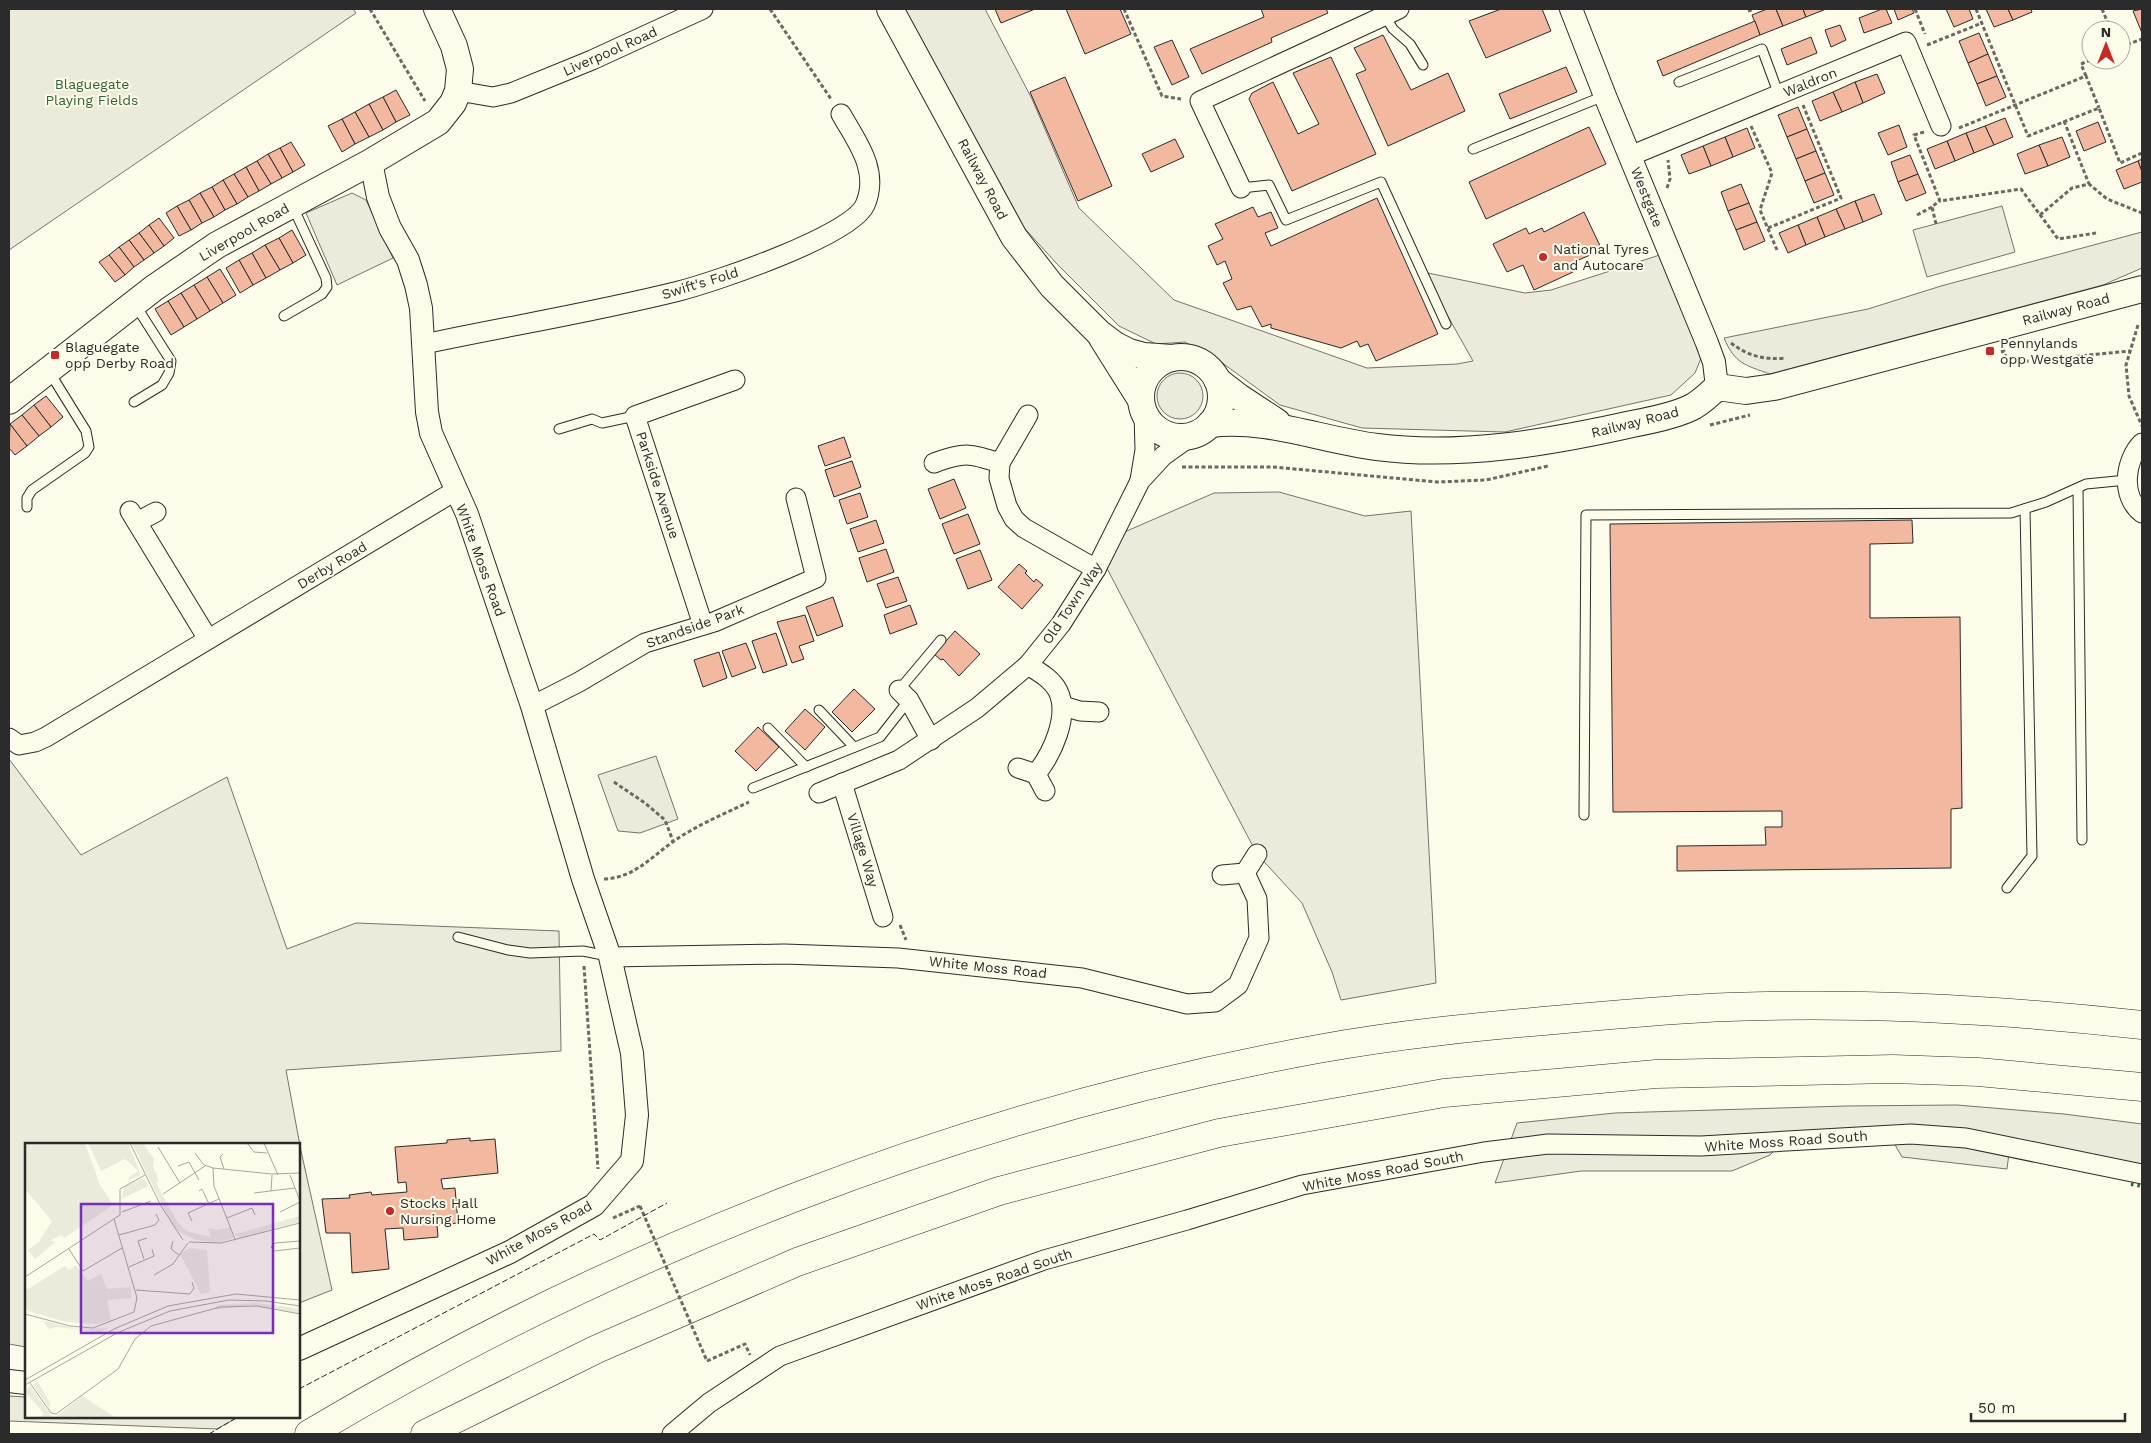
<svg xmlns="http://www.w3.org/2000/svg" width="2151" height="1443" viewBox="0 0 2151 1443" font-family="'Work Sans',sans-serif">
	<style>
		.green { fill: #ecebdb; stroke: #74746e }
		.parking { fill: #eceadb; stroke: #74746e }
		.building { fill: #f2b8a0; stroke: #2b2b2b }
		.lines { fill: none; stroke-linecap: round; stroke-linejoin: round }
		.service-casing { stroke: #2b2b2b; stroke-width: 11 }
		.minor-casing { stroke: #2b2b2b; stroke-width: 21 }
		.tertiary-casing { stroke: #2b2b2b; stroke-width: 24 }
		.secondary-casing { stroke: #2b2b2b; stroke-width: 28 }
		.motorway-casing { stroke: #2b2b2b; stroke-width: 29 }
		.path { stroke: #6a6964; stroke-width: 3; stroke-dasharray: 4 2.5; stroke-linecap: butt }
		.service { stroke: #fdfbea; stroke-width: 9 }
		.minor { stroke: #fdfbea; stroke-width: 19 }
		.tertiary { stroke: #fdfbea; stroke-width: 22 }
		.secondary { stroke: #fdfbea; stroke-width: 26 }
		.motorway { stroke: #fdfbea; stroke-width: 28 }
		.path-bridge { stroke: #6a6964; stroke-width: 3; stroke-dasharray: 4 2.5; stroke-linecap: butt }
		.hedge { stroke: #34623c; stroke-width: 4; stroke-dasharray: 2.5 4; stroke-linecap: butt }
		.fence { stroke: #2b2b2b; stroke-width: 1; stroke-dasharray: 6 2.5; stroke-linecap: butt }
		.poi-dot { fill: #c62828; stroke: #fdfbea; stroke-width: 2 }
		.labels { text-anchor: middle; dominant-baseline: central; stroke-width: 4; stroke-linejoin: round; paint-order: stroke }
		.street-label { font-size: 14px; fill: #2b2b2b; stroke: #fdfbea }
		.park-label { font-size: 14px; fill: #34623c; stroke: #fdfbea }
		.poi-label { font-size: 14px; fill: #2b2b2b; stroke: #fdfbea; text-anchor: start }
		.inset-road { fill: none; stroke: #a9a89e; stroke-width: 1 }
		.view { fill: #7b2cbf; fill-opacity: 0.15; stroke: #7b2cbf; stroke-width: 2.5 }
		.inset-edge { fill: none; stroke: #2b2b2b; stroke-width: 2.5 }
	</style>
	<rect width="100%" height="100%" fill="#fdfbea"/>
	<g class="green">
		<polygon points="9,9 353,9 356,13 9,250"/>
		<polygon points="891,9 985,9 1032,99 1079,208 1174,300 1367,368 1457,364 1473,361 1423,272 1525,293 1551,290 1669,252 1707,343 1695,373 1671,395 1505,432 1362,428 1280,405 1221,362 1185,342 1156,344 1119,326 1057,264 1008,210"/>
		<polygon points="2002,206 2015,252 1927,277 1913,230"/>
		<path d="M2142,232V268L2103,285L1770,374C1745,365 1735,364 1724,338L1868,309L1941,286Z"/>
		<circle cx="1180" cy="396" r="23"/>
		<polygon points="1279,492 1365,516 1411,511 1436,983 1341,1000 1332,972 1302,903 1257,854 1102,559 1113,537 1214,493"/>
		<polygon points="656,756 678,819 640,833 618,831 598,775"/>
		<polygon points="9,759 81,855 227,777 287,949 356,923 559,931 561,1051 286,1070 301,1151 332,1290 299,1303 299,1144 26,1144 26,1347 9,1344"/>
		<polygon points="1957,1105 2064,1114 2142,1124 2142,1174 2009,1153 2007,1169 1902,1157 1887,1131 1789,1135 1770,1155 1732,1171 1581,1171 1495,1183 1517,1123 1615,1113 1846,1106"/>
		<polygon points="9,1396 26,1397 26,1417 238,1417 217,1429 9,1421"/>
	</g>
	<polygon class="parking" points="352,193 366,200 393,258 337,285 306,213"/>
	<g class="building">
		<polygon points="995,9 1035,9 1001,23"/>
		<polygon points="1066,9 1120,9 1131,34 1085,54"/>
		<polygon points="1261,9 1326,9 1328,13 1271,38 1272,42 1202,74 1190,49 1264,17"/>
		<polygon points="1501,9 1542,9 1551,31 1486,58 1469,21"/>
		<polygon points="1767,9 1776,9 1783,26 1760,35 1752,15"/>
		<polygon points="1776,9 1803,9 1806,17 1783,26"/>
		<polygon points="1803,9 1826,9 1806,17"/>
		<polygon points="1882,9 1886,9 1892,23 1864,33 1859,18"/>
		<polygon points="1894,9 1912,9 1914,13 1898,20"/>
		<polygon points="1946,9 1969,9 1973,19 1954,27"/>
		<polygon points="1986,9 2008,9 2013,20 1994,27"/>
		<polygon points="2008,9 2031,9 2032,12 2013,20"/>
		<polygon points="2142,9 2142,33 2133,11"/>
		<polygon points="1755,21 1760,35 1663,76 1657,61"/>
		<polygon points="1840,25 1846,40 1831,47 1825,30"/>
		<polygon points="1979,33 1988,54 1968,63 1959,41"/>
		<polygon points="1383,35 1411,90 1448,73 1465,111 1388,146 1356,74 1366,70 1354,48"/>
		<polygon points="1811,37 1817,53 1787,65 1781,49"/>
		<polygon points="1172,40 1189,77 1172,85 1154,47"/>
		<polygon points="1988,54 1997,76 1977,84 1968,63"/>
		<polygon points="1331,57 1376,154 1292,191 1249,99 1252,93 1273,82 1298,134 1319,124 1293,73"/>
		<polygon points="1566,67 1577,92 1510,119 1499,94"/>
		<polygon points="1877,74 1885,93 1863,103 1855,82"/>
		<polygon points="1997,76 2006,97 1986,106 1977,84"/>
		<polygon points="1065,77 1112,186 1078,201 1030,92"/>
		<polygon points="1855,82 1863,103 1842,112 1833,92"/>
		<polygon points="396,90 410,115 396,122 383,97"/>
		<polygon points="1833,92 1842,112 1820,121 1812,101"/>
		<polygon points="383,97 396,122 383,130 369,104"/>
		<polygon points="369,104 383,130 369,137 355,112"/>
		<polygon points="1798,107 1807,129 1787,137 1778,115"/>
		<polygon points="355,112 369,137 355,144 342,119"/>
		<polygon points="2005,118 2013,137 1994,145 1985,126"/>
		<polygon points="342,119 355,144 342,152 328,126"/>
		<polygon points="2098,122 2106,142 2084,151 2076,131"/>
		<polygon points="1899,125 1907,147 1888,155 1878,133"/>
		<polygon points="1985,126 1994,145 1974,153 1966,133"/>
		<polygon points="1589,127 1606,164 1486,219 1469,182"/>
		<polygon points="1747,128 1755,148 1733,157 1725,137"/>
		<polygon points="1807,129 1816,151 1796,159 1787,137"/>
		<polygon points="1966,133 1974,153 1955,161 1947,141"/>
		<polygon points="1725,137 1733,157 1711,166 1703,146"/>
		<polygon points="2062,137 2070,157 2048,166 2039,145"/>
		<polygon points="1175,139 1184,157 1151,172 1142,154"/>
		<polygon points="1947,141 1955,161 1935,169 1927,149"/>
		<polygon points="291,142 305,165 293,172 280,148"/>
		<polygon points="2039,145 2048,166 2025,174 2017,154"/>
		<polygon points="1703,146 1711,166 1689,174 1681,155"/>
		<polygon points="280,148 293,172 282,178 268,154"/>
		<polygon points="1816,151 1825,173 1805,181 1796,159"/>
		<polygon points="268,154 282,178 271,184 257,161"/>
		<polygon points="1910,155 1918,174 1898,182 1891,162"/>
		<polygon points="2142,159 2142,172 2138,161"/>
		<polygon points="257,161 271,184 259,191 246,167"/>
		<polygon points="2138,161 2142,172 2142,182 2124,189 2116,170"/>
		<polygon points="246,167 259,191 248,197 234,174"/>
		<polygon points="1825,173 1834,195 1814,203 1805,181"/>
		<polygon points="234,174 248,197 237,204 223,180"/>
		<polygon points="1918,174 1926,193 1906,201 1898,182"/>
		<polygon points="223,180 237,204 225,210 212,187"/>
		<polygon points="1741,184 1749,203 1728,211 1721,192"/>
		<polygon points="212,187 225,210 214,217 200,193"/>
		<polygon points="200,193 214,217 202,223 189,200"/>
		<polygon points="1874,194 1882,214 1863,222 1855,201"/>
		<polygon points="1377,198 1438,334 1376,361 1368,344 1360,347 1357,341 1341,348 1271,328 1271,324 1262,327 1251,306 1237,310 1223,283 1232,279 1225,261 1217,265 1208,246 1223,239 1215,224 1253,207 1258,217 1271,212 1278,228 1265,233 1271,246"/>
		<polygon points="189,200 202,223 191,230 177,206"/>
		<polygon points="1855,201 1863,222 1845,229 1836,209"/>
		<polygon points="1749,203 1757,222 1736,230 1728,211"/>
		<polygon points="177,206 191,230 179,236 166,213"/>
		<polygon points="1836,209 1845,229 1825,237 1817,217"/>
		<polygon points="1584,212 1602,250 1569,264 1573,272 1534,290 1523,265 1507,272 1493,244 1526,228 1529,234 1542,228 1544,232"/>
		<polygon points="1817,217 1825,237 1806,245 1798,225"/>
		<polygon points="159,218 174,238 164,246 149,225"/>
		<polygon points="1757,222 1765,241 1744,250 1736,230"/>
		<polygon points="149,225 164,246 154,253 139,233"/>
		<polygon points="1798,225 1806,245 1788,253 1779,233"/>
		<polygon points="292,230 306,255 293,263 279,238"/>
		<polygon points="139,233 154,253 144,260 129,240"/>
		<polygon points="279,238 293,263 280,270 265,245"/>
		<polygon points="129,240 144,260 134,267 119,247"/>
		<polygon points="265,245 280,270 266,278 252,253"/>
		<polygon points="119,247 134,267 125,275 109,255"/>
		<polygon points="252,253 266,278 253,285 239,260"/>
		<polygon points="109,255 125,275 115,282 99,262"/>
		<polygon points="239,260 253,285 240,293 226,268"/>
		<polygon points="220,269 236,295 223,303 207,277"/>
		<polygon points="207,277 223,303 210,311 194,285"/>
		<polygon points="194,285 210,311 197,319 181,293"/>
		<polygon points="181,293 197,319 184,327 168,301"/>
		<polygon points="168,301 184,327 171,335 155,309"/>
		<polygon points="46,396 63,417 51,427 34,405"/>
		<polygon points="34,405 51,427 39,436 22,415"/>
		<polygon points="22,415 39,436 27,446 10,424"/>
		<polygon points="10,424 27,446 15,455 9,448"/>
		<polygon points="844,437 851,457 825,466 818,446"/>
		<polygon points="852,461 861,487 834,497 825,470"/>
		<polygon points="954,479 966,508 940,519 928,489"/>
		<polygon points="860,493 868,517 847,524 839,500"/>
		<polygon points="968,514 980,544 954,554 942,524"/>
		<polygon points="876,520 884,543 858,552 850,529"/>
		<polygon points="1912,520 1913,543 1870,544 1870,618 1960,617 1962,808 1951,809 1951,868 1677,871 1677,846 1766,845 1765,827 1782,827 1782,811 1613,812 1610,524"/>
		<polygon points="886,549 894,572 867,582 859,558"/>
		<polygon points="980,550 992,580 968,589 956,559"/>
		<polygon points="1019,564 1027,571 1025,573 1034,582 1036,579 1043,585 1022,609 998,587"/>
		<polygon points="898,577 907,601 886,608 877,584"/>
		<polygon points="833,597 843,626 817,636 806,607"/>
		<polygon points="910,605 917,624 890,634 884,615"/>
		<polygon points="805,615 814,641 799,646 804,659 792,663 777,622"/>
		<polygon points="955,631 980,654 959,676 943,659 941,660 934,654"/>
		<polygon points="776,633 787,665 763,673 752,641"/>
		<polygon points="746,643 756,668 732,677 722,651"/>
		<polygon points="719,652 727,678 703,687 694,660"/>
		<polygon points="854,689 875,709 852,732 832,712"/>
		<polygon points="805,709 825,727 805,750 785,731"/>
		<polygon points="758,727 779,747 756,771 735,751"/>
		<polygon points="470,1138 470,1141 495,1139 498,1173 441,1179 443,1189 455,1188 458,1223 437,1225 438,1237 404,1240 403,1228 385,1229 389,1269 352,1273 350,1233 326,1233 322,1199 350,1198 349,1195 371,1192 372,1195 407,1192 406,1182 398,1183 395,1147 447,1143 447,1140"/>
	</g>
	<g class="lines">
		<defs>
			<g id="service">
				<polyline points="1385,16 1393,29 1410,44 1423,65"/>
				<polyline points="1679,82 1762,49 1779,95"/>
				<polyline points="1473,149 1604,96"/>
				<polyline points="1241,188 1269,185 1286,220 1381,182 1446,324"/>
				<polyline points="284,316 322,294 327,287 326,278 293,207"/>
				<polyline points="134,402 162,385 169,373 171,361 136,306"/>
				<polyline points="559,429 592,419 602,423 635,416"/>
				<polyline points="2078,489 2082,840"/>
				<polyline points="27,507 27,498 32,490 85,453 89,447 86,431 50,373"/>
				<polyline points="899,690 941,640"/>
				<polyline points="819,710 854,747"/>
				<polyline points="768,728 806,767"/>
				<polyline points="753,788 880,737 909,700"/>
				<polyline points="1584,815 1586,515 2011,513 2046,502 2086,484 2127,480"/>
				<polyline points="2007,888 2032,856 2025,509"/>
				<polyline points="458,937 508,950 530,953 583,951 608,956"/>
			</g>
			<g id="minor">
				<polyline points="458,91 493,97 511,93 592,60 703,9"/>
				<polyline points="1630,156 1906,42 1941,126"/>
				<polyline points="1241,188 1200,101 1399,9"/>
				<path d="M424,344C509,326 595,312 679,291C714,282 851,236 865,205C880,171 857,142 841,114"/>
				<polyline points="1028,415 1000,463 999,478 1007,506 1014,519 1024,528 1096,569"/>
				<path d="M2142,443C2125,460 2120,496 2142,513"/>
				<path d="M934,463C965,452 968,453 1000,463"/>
				<polyline points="1140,480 1145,450 1144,413"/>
				<polyline points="130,511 208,639"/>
				<polyline points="137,522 156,512"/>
				<polyline points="703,625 635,416 735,380"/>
				<polyline points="899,690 909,700 931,740"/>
				<polyline points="532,706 579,682 645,643 714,622 816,578 796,498"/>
				<polyline points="1063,706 1080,711 1099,712"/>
				<polyline points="9,738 19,745 35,742 46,737 455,491"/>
				<path d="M1018,768L1036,774C1052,754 1070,716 1058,691C1052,679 1039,672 1028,665"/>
				<polyline points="1036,774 1045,791"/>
				<polyline points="842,783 883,917"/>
				<polyline points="819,793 899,760 977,708 1028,665 1061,624 1096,569 1140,481 1163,456 1191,436"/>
				<polyline points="1222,875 1245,873 1257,854"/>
				<polyline points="610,957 784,954 898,958 1082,978 1187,1004 1215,1002 1238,985 1259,938 1257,899 1245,873"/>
				<polyline points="672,1434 709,1403 780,1356 1044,1260 1187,1220 1302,1185 1484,1152 1548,1144 1701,1146 1911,1134 1966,1138 2142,1174"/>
			</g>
			<g id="tertiary">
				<polyline points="1571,9 1605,96 1707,343 1714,362 1717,387"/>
				<polyline points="299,1349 510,1252 594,1205 632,1161 637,1115 632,1053 610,957 583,879 532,706 467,514 431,433 427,412 421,308 416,285 408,260 390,228 378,197 371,162"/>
				<polyline points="9,1381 26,1383"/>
			</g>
			<g id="secondary">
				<polyline points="890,9 1014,237 1052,286 1099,333 1115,345 1129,352 1144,356 1172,358"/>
				<polyline points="1102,338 1141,400"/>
				<circle cx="1181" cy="397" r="40"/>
				<polyline points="1217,380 1239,397 1277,422"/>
				<polyline points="9,401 154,288 217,245 371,162 438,122 453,103 458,91 460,69 454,46 437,9"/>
				<path d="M1210,424C1267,417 1321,440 1377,447C1459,458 1552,442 1632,424C1648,421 1680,414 1694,406C1702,401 1710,394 1717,387L1746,391L1774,387L2142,289"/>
			</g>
			<g id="motorway">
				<path d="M309,1434C619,1250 962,1114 1318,1049C1400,1034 1484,1026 1566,1019C1621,1014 1675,1009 1729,1007C1867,1002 2005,1010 2142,1025"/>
				<polyline points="425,1434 597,1349 797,1262 999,1191 1219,1133 1444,1093 1656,1074 1893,1069 1978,1072 2142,1087"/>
			</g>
		</defs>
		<use href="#service" class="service-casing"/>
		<use href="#minor" class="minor-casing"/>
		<use href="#tertiary" class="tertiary-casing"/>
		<use href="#secondary" class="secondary-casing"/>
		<use href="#motorway" class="motorway-casing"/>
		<g class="path">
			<polyline points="370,9 425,101"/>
			<polyline points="770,9 831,99"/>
			<polyline points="1124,9 1162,96 1181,99"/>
			<polyline points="1915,9 1925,34"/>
			<polyline points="1976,9 2028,136 2099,108 2120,163 2142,153"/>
			<polyline points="2102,9 2111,30"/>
			<polyline points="1748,11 1754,9"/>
			<polyline points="1927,45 1982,23"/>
			<polyline points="2121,47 2142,39"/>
			<polyline points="2086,76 2081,64 2091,60"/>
			<polyline points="2064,121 2089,184"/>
			<polyline points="1751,126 1772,173 1760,210 1777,250"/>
			<polyline points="1959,128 2086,76 2099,108"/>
			<polyline points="1924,132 1914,135 1940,201 2021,189 2058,239 2096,233"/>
			<polyline points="1667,188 1670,179 1668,160"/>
			<polyline points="1917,215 1932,207"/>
			<polyline points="2040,215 2072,188 2089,184 2107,199 2142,213"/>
			<polyline points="1936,224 1932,207 1940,200"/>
			<polyline points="1768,228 1841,198 1803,105"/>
			<polyline points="2138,325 2126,365 2129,396 2142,426"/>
			<path d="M1731,343C1748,356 1764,360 1785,358"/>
			<polyline points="2001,352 2004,351 2008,363 2130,351"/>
			<polyline points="1710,425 1750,415"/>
			<polyline points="1182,467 1273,467 1437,482 1486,480 1548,466"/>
			<polyline points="614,782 645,803 665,820 673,841"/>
			<path d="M604,879C634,878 651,857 674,841C697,825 724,814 749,802"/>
			<polyline points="900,925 906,940"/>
			<polyline points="584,966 598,1169"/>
			<polyline points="613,1218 640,1206"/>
			<polyline points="707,1361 745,1344 750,1355"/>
		</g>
		<use href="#service" class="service"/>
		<use href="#minor" class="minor"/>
		<use href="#tertiary" class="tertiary"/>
		<use href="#secondary" class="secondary"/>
		<use href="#motorway" class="motorway"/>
		<polyline class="path-bridge" points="640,1206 707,1361"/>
		<polyline class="hedge" points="2131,1184 2142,1186"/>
		<g class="fence">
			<polyline points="299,1389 594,1234 600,1240 667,1203"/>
			<polyline points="209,1434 238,1417"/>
		</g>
	</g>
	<g class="poi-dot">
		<circle cx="1543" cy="257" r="5"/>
		<rect x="1985" y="346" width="10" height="10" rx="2.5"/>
		<rect x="50" y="350" width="10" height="10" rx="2.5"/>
		<circle cx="390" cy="1211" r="5"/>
	</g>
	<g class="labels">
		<g class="street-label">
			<text transform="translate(610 51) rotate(-24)">Liverpool Road</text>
			<text transform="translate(1810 82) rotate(-22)">Waldron</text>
			<text transform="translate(983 179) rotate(62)">Railway Road</text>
			<text transform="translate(1647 197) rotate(68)">Westgate</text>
			<text transform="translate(244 232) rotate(-30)">Liverpool Road</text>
			<text transform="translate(700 283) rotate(-17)">Swift's Fold</text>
			<text transform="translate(2066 309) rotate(-15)">Railway Road</text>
			<text transform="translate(1635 422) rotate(-14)">Railway Road</text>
			<text transform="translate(658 485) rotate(72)">Parkside Avenue</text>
			<text transform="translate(481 560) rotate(70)">White Moss Road</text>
			<text transform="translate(332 565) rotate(-31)">Derby Road</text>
			<text transform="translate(1072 603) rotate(-56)">Old Town Way</text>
			<text transform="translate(695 626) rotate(-20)">Standside Park</text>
			<text transform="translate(863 850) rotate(73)">Village Way</text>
			<text transform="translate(988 967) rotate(6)">White Moss Road</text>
			<text transform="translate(1786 1141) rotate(-4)">White Moss Road South</text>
			<text transform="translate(1383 1171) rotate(-11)">White Moss Road South</text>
			<text transform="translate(539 1233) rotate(-29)">White Moss Road</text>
			<text transform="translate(994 1279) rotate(-19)">White Moss Road South</text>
		</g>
		<g class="park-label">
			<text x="92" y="84">Blaguegate<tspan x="92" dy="16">Playing Fields</tspan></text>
		</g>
		<g class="poi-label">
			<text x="1553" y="249">National Tyres<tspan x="1553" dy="16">and Autocare</tspan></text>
			<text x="2000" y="343">Pennylands<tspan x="2000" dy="16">opp Westgate</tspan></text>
			<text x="65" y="347">Blaguegate<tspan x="65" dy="16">opp Derby Road</tspan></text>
			<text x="400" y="1203">Stocks Hall<tspan x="400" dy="16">Nursing Home</tspan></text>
		</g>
	</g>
	<g transform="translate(25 1143)">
		<rect width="275" height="275" fill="#fdfbea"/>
		<path d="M0,0H60L75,42L88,62L39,95L37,92L26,97L30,99L10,116L3,107L14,99L27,78L0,46ZM63,0H103L116,32L104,37L103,35L113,28L100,16L76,28ZM107,0H118L129,16L128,24L134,38L131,40L153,80L161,88L186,94L183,85L193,87L205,84L208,95L191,100L171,97L156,90L146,80ZM118,35L124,43L96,56L100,43ZM275,73V79L214,95L210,91ZM165,105L182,107L185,149L176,151L155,111ZM51,122L63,138L76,131L82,146L106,144V155L82,157L86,177L73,181L41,179L3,168L0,163V148L40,123L44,127ZM231,160L264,164L275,167V171L225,162L190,167L192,162ZM18,178L53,186L84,185L75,189L33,184L24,186ZM13,239L25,260V266L8,242ZM5,243L27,274H31L57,253L91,275H13L19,271L0,248Z" fill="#ecebdb"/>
		<path class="inset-road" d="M105,0L136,63L158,97M222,0L229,9L242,10M239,0L253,32M133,4L155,40M170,10L179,22L188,25L247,31L275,30M198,11L195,14L199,26M153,23L164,19L174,37M188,25L189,43L210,96M265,32L275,58M174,48L177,46L184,61M246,48L247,32M229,50L270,45M138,51L180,23M97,69L126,58M255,69L275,59M202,75L227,65L230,72M167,78L163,70L194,56M94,92L130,82L134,77L131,71M148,98L146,106L154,112M275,98L250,100L246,104L250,108L275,105M164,99L196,100L275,80M44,106L58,128L97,105M119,116L113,98L122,95M104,124L129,113L127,106M129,132L148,121L163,100M0,134L95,72V46L120,32M111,147L165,151L169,145L167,139M0,171L45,183L68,185L109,169L112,155L89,76M0,237L89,186L143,163L211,151L275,157M5,240L26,270L31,271L93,226L110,196L126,183L195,164L232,163L275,171M0,242L92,190L145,168L204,157L241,158L275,163"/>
		<path class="view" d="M56,61H248V190H56Z"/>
		<rect width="275" height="275" class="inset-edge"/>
	</g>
	<rect width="2151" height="1443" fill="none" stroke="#2b2b2b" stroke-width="20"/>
	<g transform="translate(2106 45)"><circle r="24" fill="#fdfbea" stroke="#a9a89e"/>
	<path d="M0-4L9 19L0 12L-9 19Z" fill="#c62828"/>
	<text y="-8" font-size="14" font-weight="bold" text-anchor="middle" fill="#2b2b2b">N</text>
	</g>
	<path d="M1971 1413v8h154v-8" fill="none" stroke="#2b2b2b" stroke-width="2.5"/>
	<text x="1978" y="1413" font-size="15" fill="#2b2b2b" stroke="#fdfbea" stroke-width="4" paint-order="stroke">50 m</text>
</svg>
